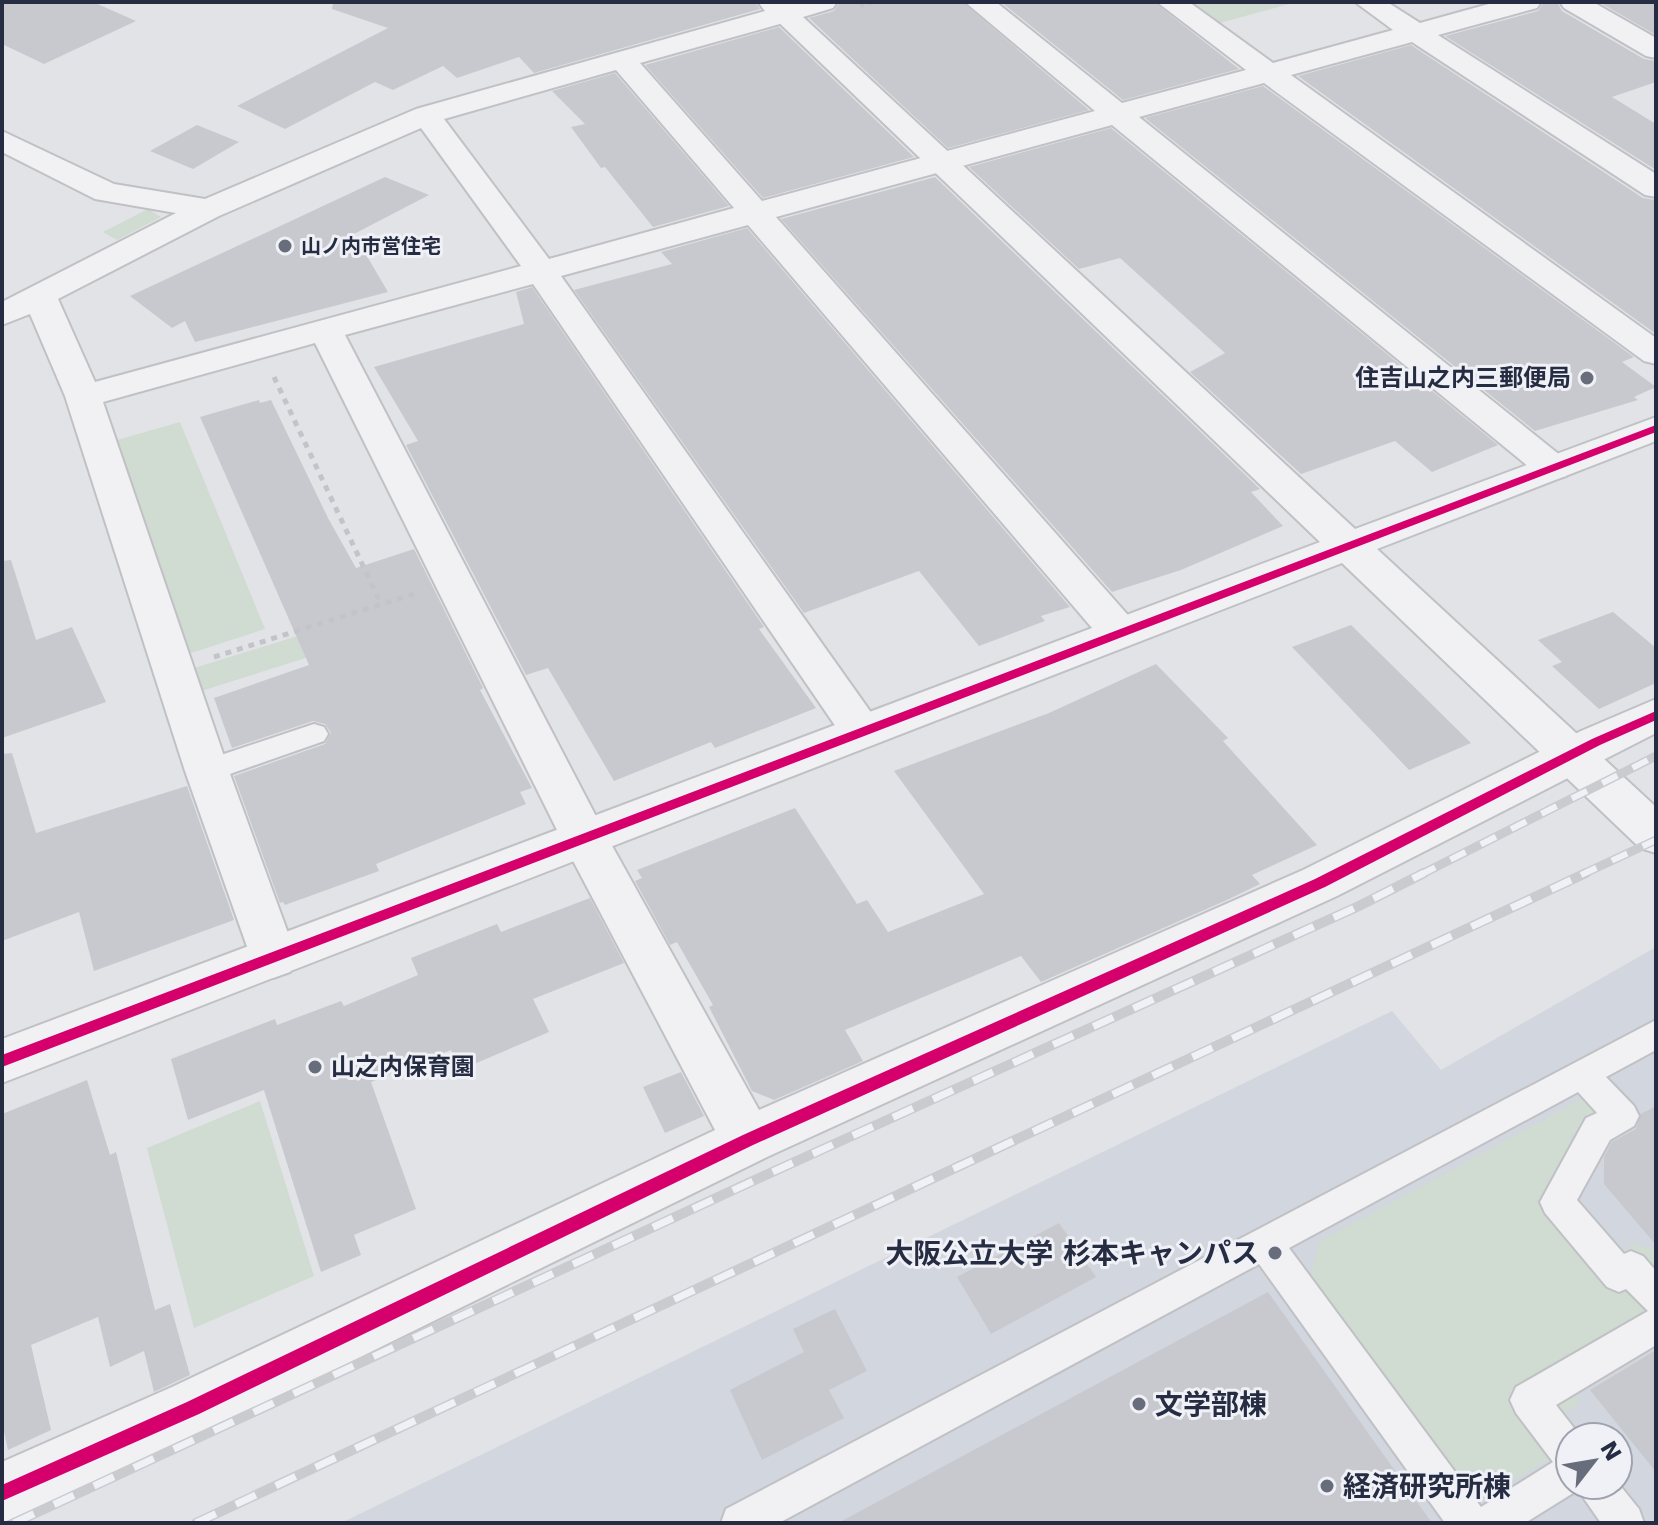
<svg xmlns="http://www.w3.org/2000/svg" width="1658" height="1525" viewBox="0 0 1658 1525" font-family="'DejaVu Sans','Noto Sans JP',sans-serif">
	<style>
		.built { fill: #d2d6de; fill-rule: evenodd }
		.green { fill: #d0dbd1 }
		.building { fill: #c8c9ce }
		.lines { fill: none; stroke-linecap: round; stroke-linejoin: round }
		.service-casing { stroke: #c0c1c5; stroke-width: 4 }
		.minor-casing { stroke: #c0c1c5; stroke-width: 4 }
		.tertiary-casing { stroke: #c0c1c5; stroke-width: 4 }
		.path-far1 { stroke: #c3c4ca; stroke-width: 4; stroke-dasharray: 4 4; stroke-linecap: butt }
		.path { stroke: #c3c4ca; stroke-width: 5; stroke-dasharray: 6 6; stroke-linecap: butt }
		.service { fill: #f1f1f4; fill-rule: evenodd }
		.minor { fill: #f1f1f4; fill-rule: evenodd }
		.tertiary { fill: #f1f1f4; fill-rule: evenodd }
		.rail-far1-casing { stroke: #cacbcf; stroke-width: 9 }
		.rail-casing { stroke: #cacbcf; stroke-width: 10 }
		.rail-far1 { stroke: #eff1f7; stroke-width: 6; stroke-dasharray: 17; stroke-linecap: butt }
		.rail { stroke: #eff1f7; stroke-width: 7; stroke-dasharray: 22; stroke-linecap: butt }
		.cycleway-casing { stroke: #eff1f7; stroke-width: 5 }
		.cycleway { fill: #d6006c; fill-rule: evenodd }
		.poi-dot { fill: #686d7c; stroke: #eff1f7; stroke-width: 3 }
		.labels { text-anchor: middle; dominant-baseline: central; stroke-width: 6; stroke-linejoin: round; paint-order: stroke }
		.far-poi-label { font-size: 20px; font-weight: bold; fill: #262d42; stroke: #eff1f7; text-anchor: start }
		.poi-label { font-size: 24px; font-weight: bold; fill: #262d42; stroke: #eff1f7; text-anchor: end }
		.near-poi-label { font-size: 28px; font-weight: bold; fill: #262d42; stroke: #eff1f7; text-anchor: start }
	</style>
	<rect width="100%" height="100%" fill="#e2e3e7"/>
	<path class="built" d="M1656,947V1523H341L1392,1011L1441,1070ZM1570,1437H1618V1485H1570Z"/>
	<g class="green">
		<polygon points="1185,2 1297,2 1216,24"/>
		<polygon points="148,209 161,217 117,240 103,232"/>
		<polygon points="180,422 265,629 185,655 110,442"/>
		<polygon points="432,594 442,615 195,693 188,670"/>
		<polygon points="1591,1094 1609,1114 1570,1136 1573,1195 1620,1252 1635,1244 1656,1250 1656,1335 1568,1388 1580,1403 1564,1414 1583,1437 1570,1437 1570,1446 1477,1503 1311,1277 1319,1242"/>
		<polygon points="260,1101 314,1276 194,1328 147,1148"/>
	</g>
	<g class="building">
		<polygon points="2,2 93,2 136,21 44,64 2,44"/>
		<polygon points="333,2 755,2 760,9 534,73 519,57 457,78 443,66 393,90 375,82 285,129 237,106 388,28 332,9"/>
		<polygon points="840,2 962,2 1089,110 948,148 809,18 834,11"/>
		<polygon points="1001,2 1154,2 1239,69 1123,100"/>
		<polygon points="1544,2 1557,2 1562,11 1644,59 1656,61 1656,82 1612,97 1656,124 1656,170 1445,36 1538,11"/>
		<polygon points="1599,2 1656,2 1656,35"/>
		<polygon points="779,27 914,157 763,198 645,65"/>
		<polygon points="1411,45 1643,198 1656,200 1656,334 1298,76"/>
		<polygon points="615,73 729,206 653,227 605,167 601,168 571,127 585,124 552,91"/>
		<polygon points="1263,86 1634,357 1622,362 1656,387 1634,397 1638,400 1535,431 1145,118"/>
		<polygon points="197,125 239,142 193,169 150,151"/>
		<polygon points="1111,128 1498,445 1432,472 1395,441 1301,474 1190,372 1225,353 1120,258 1079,269 969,167"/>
		<polygon points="385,177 429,195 354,234 388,292 195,342 185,321 172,328 130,296"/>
		<polygon points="935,177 1260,489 1251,492 1283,526 1181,570 1112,592 781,219"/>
		<polygon points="747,228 1070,607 1041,616 1045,621 979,646 919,571 804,613 574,290 672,264 661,252"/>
		<polygon points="532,287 764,627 759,629 816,708 715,748 711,742 614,781 548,668 526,675 406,445 418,441 374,367 524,324 516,292"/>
		<polygon points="259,400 260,403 271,400 328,518 356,568 414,549 483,688 480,690 532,788 520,792 526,804 376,864 379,871 285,905 283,902 280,903 234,776 325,744 331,733 325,724 313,721 232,748 214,698 309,665 200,417"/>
		<polygon points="11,560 36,640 72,627 106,702 2,738 2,561"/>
		<polygon points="1613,612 1656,648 1656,683 1599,709 1552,666 1562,662 1538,640"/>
		<polygon points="1351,625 1404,677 1471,743 1409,770 1292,647"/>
		<polygon points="1156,664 1228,738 1223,741 1317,845 1252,875 1260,884 1227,900 1041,982 1021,956 845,1030 863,1061 774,1100 752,1091 709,1007 713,1005 677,942 670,945 635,881 642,878 637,870 795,808 857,904 867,900 888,932 984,894 894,771 1049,713"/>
		<polygon points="12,753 36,833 187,786 234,920 94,971 79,912 2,941 2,754"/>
		<polygon points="590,898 624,963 533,999 549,1032 460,1070 451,1050 371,1082 416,1209 354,1235 361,1255 321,1272 264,1090 188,1120 171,1059 275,1019 277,1025 341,1001 344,1006 418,975 411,958 497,924 501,932"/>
		<polygon points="681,1072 704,1116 665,1133 643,1087"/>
		<polygon points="87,1080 110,1155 116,1152 155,1310 170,1304 190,1375 154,1392 144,1351 110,1367 98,1317 31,1345 51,1430 8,1450 2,1423 2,1114"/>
		<polygon points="1656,1106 1656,1245 1604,1184 1604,1157 1612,1142 1636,1129 1641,1114"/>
		<polygon points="1059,1223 1096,1277 991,1334 957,1277"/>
		<polygon points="1268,1292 1432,1523 838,1523"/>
		<polygon points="835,1309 867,1371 829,1390 844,1418 762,1460 730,1390 804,1352 793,1329"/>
		<polygon points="1656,1350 1656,1472 1590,1390"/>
	</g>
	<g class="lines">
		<defs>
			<g id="service">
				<polygon points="314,724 324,727 328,734 324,741 207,782 197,779 193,771 197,763"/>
				<path d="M1656,1020V1050L1606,1077L1634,1106L1639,1116L1634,1126L1610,1140L1577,1200L1624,1254L1631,1251L1643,1256L1656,1271V1345L1556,1405L1581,1437H1570V1485L1618,1483L1639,1509L1644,1523H1601L1578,1490L1525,1523H1445L1259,1264L779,1523H721L726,1509ZM1578,1092L1597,1113L1586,1118L1540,1202L1545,1213L1607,1287L1619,1292L1626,1289L1648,1311L1516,1387L1510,1400L1516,1413L1553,1462L1481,1507L1289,1248Z"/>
			</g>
			<g id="minor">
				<path d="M758,2H787L798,14L794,20L640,63L762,201L1095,111L965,2H996L1122,103L1246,70L1157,2H1189L1273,63L1393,30L1355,2H1387L1420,23L1496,2H1541L1537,8L1438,35L1656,174V197L1645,195L1412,42L1291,75L1656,338V364L1644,361L1264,83L1139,117L1566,460L1572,468L1566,476L1553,480L1540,476L1112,125L776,217L1134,622L1140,632L1134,642L1119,646L1104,642L748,225L561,276L877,721L884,732L877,743L862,748L847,743L533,284L345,335L601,826L759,1110L1303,870L1581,731L1656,699V733L1337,896L767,1157L214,1429L2,1523V1462L172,1387L715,1130L560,836L315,343L103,402L229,771L297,958L290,972L273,978L256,972L185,771L65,396L30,314L2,325V302L176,213L95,199L2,152V131L114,184L205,199L416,109L765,11ZM616,70L734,208L549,259L444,119ZM421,128L521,266L95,382L58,299L219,216Z"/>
				<polygon points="1560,2 1593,2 1656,38 1656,58 1646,56 1564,8"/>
			</g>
			<polygon id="tertiary" points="795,2 837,2 833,8 803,17 1355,529 1656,417 1656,441 1377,549 1656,807 1656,853 1640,848 1342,563 2,1083 2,1039 1320,542 770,14 774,8"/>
		</defs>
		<use href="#service" class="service-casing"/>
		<use href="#minor" class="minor-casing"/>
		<use href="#tertiary" class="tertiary-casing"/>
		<polyline class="path-far1" points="860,6 874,2"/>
		<g class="path">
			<polyline points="274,377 381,604"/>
			<polyline points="214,657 414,594"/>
		</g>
		<use href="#service" class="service"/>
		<use href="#minor" class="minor"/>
		<use href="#tertiary" class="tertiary"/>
		<defs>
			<g id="rail-far1">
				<polyline points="1420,875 1656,756"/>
				<polyline points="1581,875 1656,840"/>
			</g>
			<g id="rail">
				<polyline points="14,1523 768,1174 1359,906 1424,873"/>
				<polyline points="196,1523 1586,873"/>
			</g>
		</defs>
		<use href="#rail-far1" class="rail-far1-casing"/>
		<use href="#rail" class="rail-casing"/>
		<use href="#rail-far1" class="rail-far1"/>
		<use href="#rail" class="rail"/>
		<defs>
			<g id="cycleway">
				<polygon points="1656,425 1656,432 2,1067 2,1055"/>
				<polygon points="1656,711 1656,720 1600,745 1325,887 753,1145 199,1414 2,1501 2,1485 187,1402 743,1135 1315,879 1592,739"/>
			</g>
		</defs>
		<use href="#cycleway" class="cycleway-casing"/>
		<use href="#cycleway" class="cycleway"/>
	</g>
	<g class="poi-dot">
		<circle cx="285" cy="246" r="8"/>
		<circle cx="1587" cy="378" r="8"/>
		<circle cx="315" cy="1067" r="8"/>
		<circle cx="1275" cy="1253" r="8"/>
		<circle cx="1139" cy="1404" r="8"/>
		<circle cx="1327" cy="1486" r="8"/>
	</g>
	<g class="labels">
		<g class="far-poi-label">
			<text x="301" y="246">山ノ内市営住宅</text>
		</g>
		<g class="poi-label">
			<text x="1571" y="378">住吉山之内三郵便局</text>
			<text x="331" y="1067" text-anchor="start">山之内保育園</text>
		</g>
		<g class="near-poi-label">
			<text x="1259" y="1253" text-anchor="end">大阪公立大学 杉本キャンパス</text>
			<text x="1155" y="1404">文学部棟</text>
			<text x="1343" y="1486">経済研究所棟</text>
		</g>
	</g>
	<rect width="1658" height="1525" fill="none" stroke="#262d42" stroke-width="8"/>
	<g transform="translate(1594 1461) rotate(59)"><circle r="38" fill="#eff1f7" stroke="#9fa3af" stroke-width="2"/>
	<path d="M0-6L14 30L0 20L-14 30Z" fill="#686d7c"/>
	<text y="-12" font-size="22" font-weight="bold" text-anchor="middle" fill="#262d42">N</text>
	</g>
</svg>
